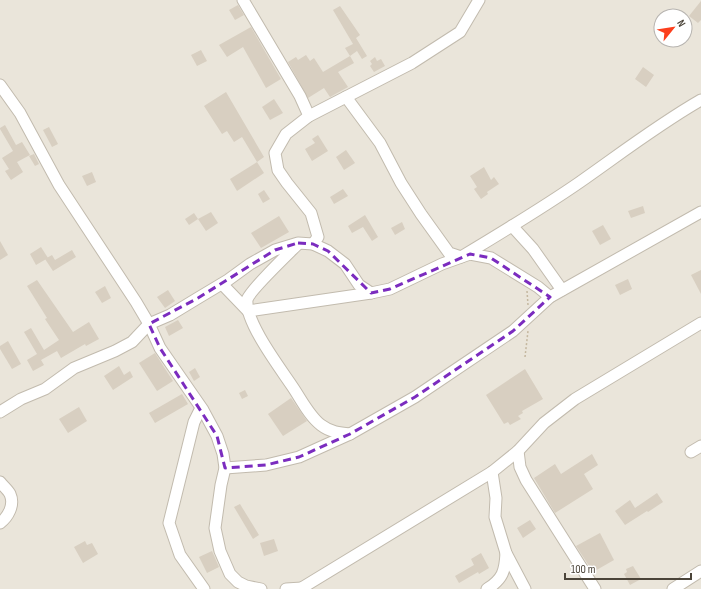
<svg xmlns="http://www.w3.org/2000/svg" width="701" height="589" viewBox="0 0 701 589" font-family="'Sofia Sans Condensed',sans-serif">
	<style>
		.residential { fill: #eae5da; fill-rule: evenodd }
		.building { fill: #d8cfc1 }
		.lines { fill: none; stroke-linecap: round; stroke-linejoin: round }
		.minor-casing { stroke: #c2bbae; stroke-width: 13 }
		.path { stroke: #c4b79f; stroke-width: 1.5; stroke-dasharray: 2 2; stroke-linecap: butt }
		.minor { stroke: #fff; stroke-width: 11 }
		.marked { fill: none; stroke: #7b2cbf; stroke-width: 3; stroke-dasharray: 8 5; stroke-linejoin: round }
	</style>
	<rect width="100%" height="100%" fill="#f6f3ec"/>
	<path class="residential" d="M0,0H701V589H0ZM661,16H685V40H661Z"/>
	<g class="building">
		<polygon points="701,1 701,20 698,23 689,16"/>
		<polygon points="238,5 244,15 235,20 229,10"/>
		<polygon points="340,6 360,35 356,38 367,56 362,59 357,51 350,56 345,48 353,44 333,10"/>
		<polygon points="251,27 281,79 266,88 243,47 227,57 219,45"/>
		<polygon points="201,50 207,61 197,66 191,55"/>
		<polygon points="306,55 310,61 314,58 323,72 350,56 354,63 338,72 348,87 330,97 324,88 308,98 288,62 296,57 298,60"/>
		<polygon points="375,57 377,61 381,59 385,66 374,72 370,66 372,64 370,61"/>
		<polygon points="643,67 654,75 646,87 635,79"/>
		<polygon points="226,92 264,157 257,162 242,137 234,142 227,131 222,134 204,106"/>
		<polygon points="274,99 283,113 270,120 262,107"/>
		<polygon points="5,125 16,145 22,142 30,155 17,162 23,172 11,180 5,171 9,169 2,158 13,151 0,129 0,128"/>
		<polygon points="49,127 58,144 52,147 43,130"/>
		<polygon points="318,135 328,151 312,161 305,149 315,143 312,139"/>
		<polygon points="346,150 355,163 344,170 336,157"/>
		<polygon points="34,154 39,164 35,166 29,156"/>
		<polygon points="257,162 264,173 237,191 230,179"/>
		<polygon points="484,167 491,180 494,177 499,184 487,192 488,194 481,199 474,189 477,187 470,176"/>
		<polygon points="92,172 96,182 87,186 82,176"/>
		<polygon points="343,189 348,196 334,204 330,197"/>
		<polygon points="264,190 270,199 263,203 258,194"/>
		<polygon points="643,206 645,213 631,218 628,211"/>
		<polygon points="211,212 218,223 206,231 198,219"/>
		<polygon points="194,213 198,219 189,225 185,219"/>
		<polygon points="365,215 378,237 372,241 363,227 352,233 348,226"/>
		<polygon points="279,216 289,232 261,248 251,233"/>
		<polygon points="402,222 405,229 395,235 391,228"/>
		<polygon points="603,225 611,239 600,245 592,231"/>
		<polygon points="0,241 8,255 0,260"/>
		<polygon points="41,247 48,258 36,265 30,254"/>
		<polygon points="72,250 76,257 53,271 45,259 52,255 55,260"/>
		<polygon points="701,270 701,294 691,275"/>
		<polygon points="628,279 632,289 620,295 615,285"/>
		<polygon points="37,280 73,332 89,322 99,339 86,346 85,344 61,358 57,351 41,360 44,365 33,371 27,360 37,354 24,332 31,328 44,350 59,340 45,319 47,318 27,286"/>
		<polygon points="105,286 111,298 102,303 95,292"/>
		<polygon points="168,290 175,301 165,308 157,297"/>
		<polygon points="178,320 183,328 169,336 165,327"/>
		<polygon points="8,341 21,364 12,369 0,349 0,346"/>
		<polygon points="155,353 173,381 157,391 139,363"/>
		<polygon points="119,366 124,375 130,371 133,377 113,390 104,376"/>
		<polygon points="195,368 200,377 194,381 189,372"/>
		<polygon points="525,369 543,399 522,411 523,413 518,416 521,419 510,425 508,422 504,424 486,395"/>
		<polygon points="245,390 248,396 242,399 239,393"/>
		<polygon points="182,394 188,404 155,423 149,413"/>
		<polygon points="291,398 307,421 283,436 268,414"/>
		<polygon points="79,407 87,421 68,433 59,419"/>
		<polygon points="592,454 598,465 584,474 593,489 555,513 534,478 555,464 561,474"/>
		<polygon points="657,493 663,502 648,512 647,511 625,525 615,511 630,500 635,508"/>
		<polygon points="240,504 259,535 253,539 234,507"/>
		<polygon points="530,520 536,529 523,538 517,528"/>
		<polygon points="600,533 614,560 593,572 576,546"/>
		<polygon points="274,539 278,551 264,556 260,543"/>
		<polygon points="85,541 87,545 92,543 98,554 83,563 74,547"/>
		<polygon points="212,551 219,567 207,573 199,557"/>
		<polygon points="481,553 489,568 479,574 478,572 459,583 455,576 474,565 471,559"/>
		<polygon points="633,566 641,579 630,585 624,574 627,572 626,569"/>
	</g>
	<g class="lines">
		<defs>
			<g id="minor">
				<polyline points="243,0 300,96 309,116"/>
				<polyline points="0,85 20,113 59,185 136,302 149,324 160,348 203,410 217,436 223,454 225,468 221,485 215,528 220,551 230,574 238,582 246,586 261,589"/>
				<path d="M346,97L380,143L401,183L421,214L449,253L461,257C501,233 541,209 580,182C620,154 659,124 701,100"/>
				<polyline points="512,226 533,249 562,290"/>
				<path d="M298,244C289,253 249,291 247,300C245,322 280,368 292,386C301,399 309,416 321,425C330,432 340,433 350,434"/>
				<polyline points="313,244 318,237 311,213 287,183 278,170 275,153 286,134 309,116 412,63 460,32 479,0"/>
				<polyline points="222,284 248,311 371,293"/>
				<polyline points="201,408 194,422 169,523 180,555 204,589"/>
				<polyline points="0,412 21,399 45,389 74,368 115,351 132,342 149,324 170,315 198,298 228,280 250,264 275,250 298,243 313,244 328,251 345,264 359,285 371,293 390,289 442,264 470,254 491,258 538,287 550,297"/>
				<polyline points="518,451 520,467 526,480 595,589"/>
				<polyline points="691,452 701,446"/>
				<polyline points="225,468 266,465 299,457 350,434 415,397 513,331 550,297 701,212"/>
				<polyline points="492,472 496,498 495,517 506,553 525,589"/>
				<path d="M0,482C3,486 8,490 10,494C15,505 8,517 0,523"/>
				<polyline points="286,589 302,588"/>
				<polyline points="300,589 492,472 518,451 544,423 575,399 701,323"/>
				<path d="M487,589C503,579 505,571 506,553"/>
				<polyline points="673,589 701,571"/>
			</g>
		</defs>
		<use href="#minor" class="minor-casing"/>
		<g class="path">
			<polyline points="527,291 528,305"/>
			<polyline points="525,357 528,331"/>
		</g>
		<use href="#minor" class="minor"/>
	</g>
	<path class="marked" d="M298,243L313,244L328,251L371,293L390,289L470,254L491,258L550,297L513,331L415,397L350,434L299,457L266,465L225,468L217,436L160,348L149,324L198,298L275,250Z"/>
	<g transform="translate(673 28) rotate(60)"><circle r="19" fill="#ffffff" stroke="#b7b4b0"/>
	<path d="M0-3L7 15L0 10L-7 15Z" fill="#fc3f1d"/>
	<text y="-6" font-size="11" font-weight="bold" text-anchor="middle" fill="#4b4439">N</text>
	</g>
	<path d="M565 573v6h126v-6" fill="none" stroke="#4b4439" stroke-width="2"/>
	<text x="571" y="573" font-size="12" fill="#4b4439" stroke="#ffffff" stroke-width="3" paint-order="stroke">100 m</text>
</svg>
